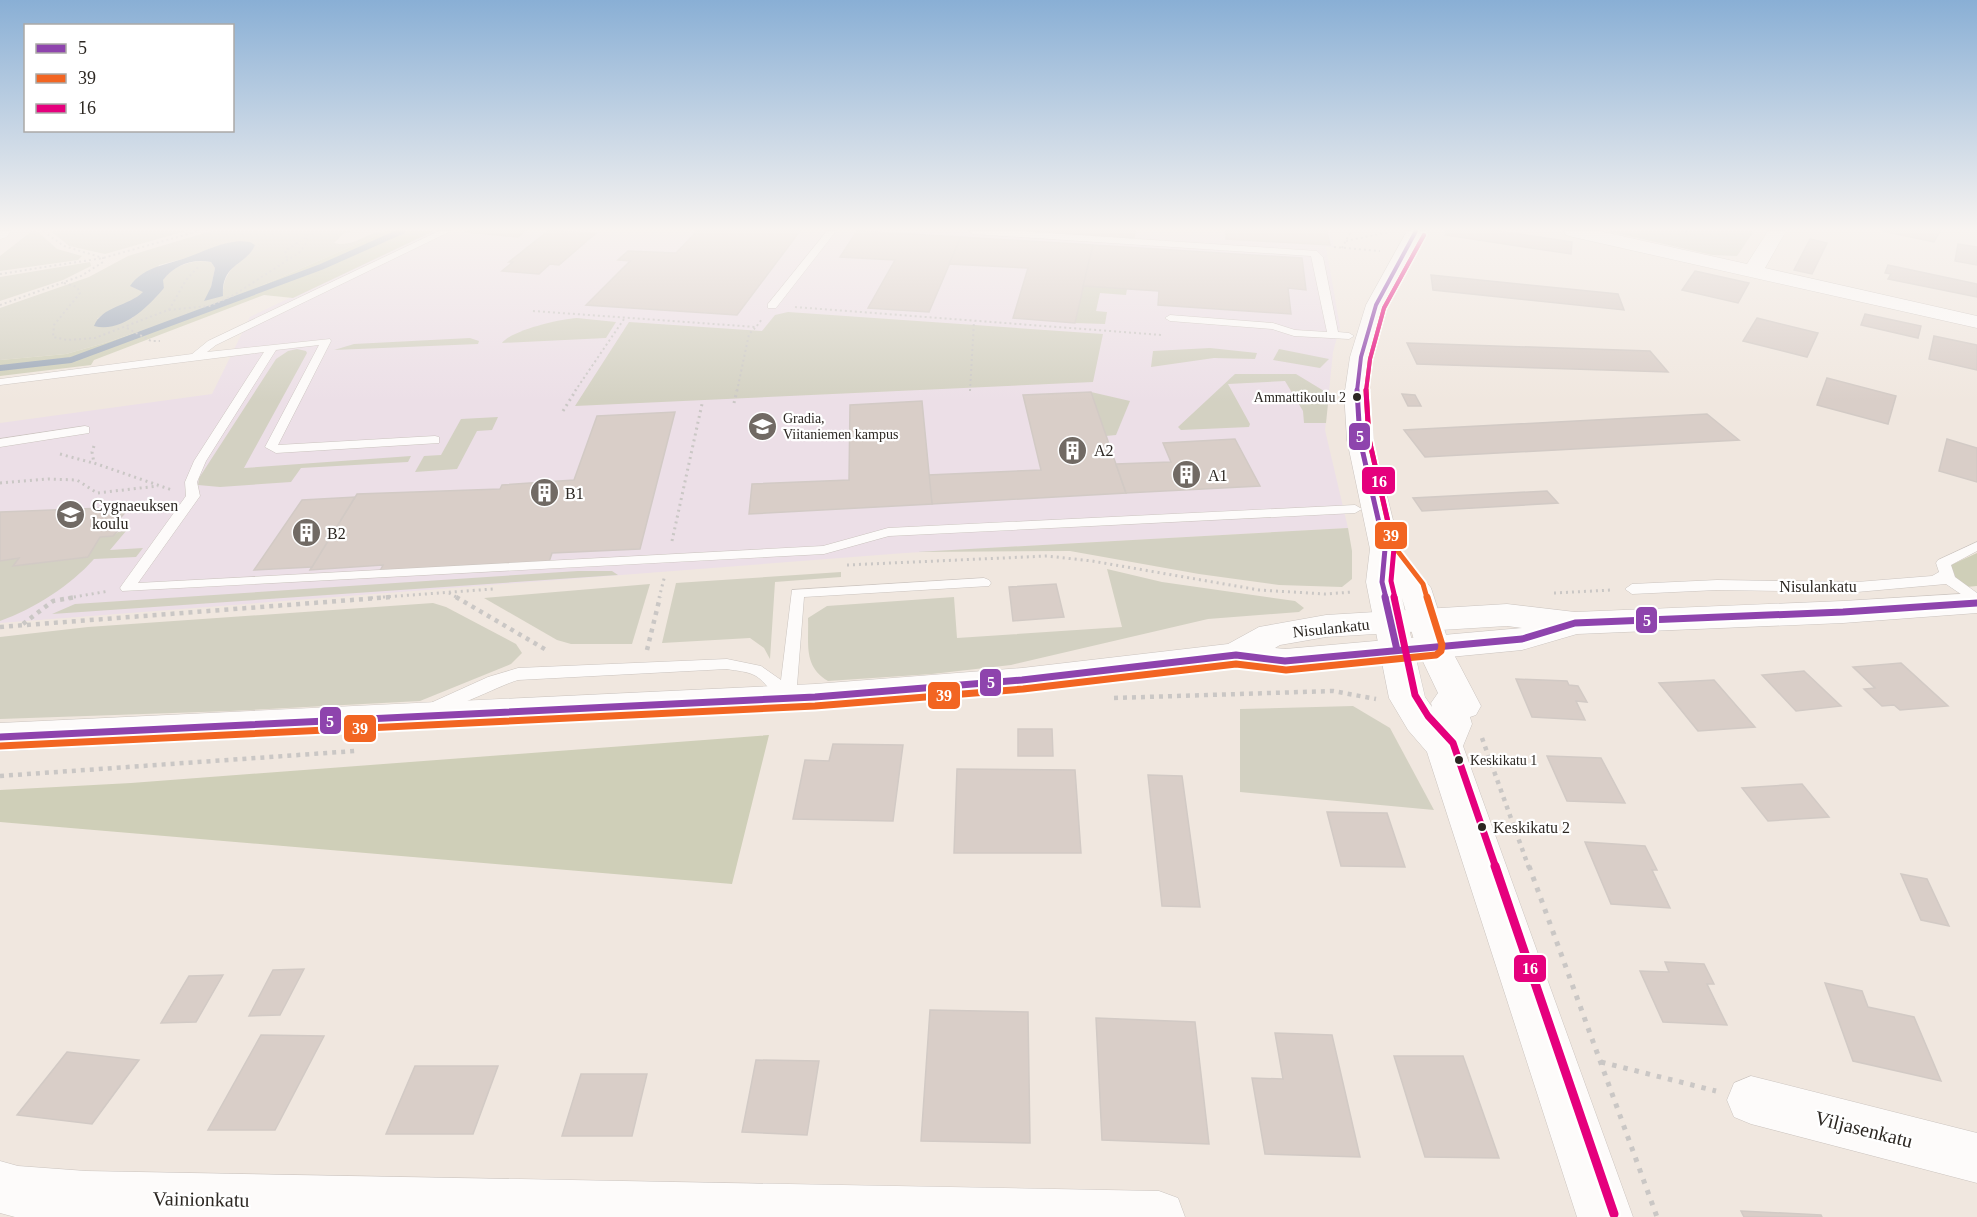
<svg xmlns="http://www.w3.org/2000/svg" width="1977" height="1217" viewBox="0 0 1977 1217" font-family="'Times New Roman',serif">
	<style>
		.education { fill: #ecdfe7 }
		.green { fill: #d3d1c2; fill-rule: evenodd }
		.forest { fill: #cfcfb8 }
		.water { fill: #9ca8b8 }
		.lines { fill: none; stroke-linecap: round; stroke-linejoin: round }
		.stream { stroke: #9ca8b8; stroke-width: 6 }
		.building { fill: #d9cec8; stroke: #d2cac5; stroke-width: 1.5 }
		.service-casing { stroke: #cbc4bf; stroke-width: 1 }
		.minor-casing { stroke: #cbc4bf; stroke-width: 1 }
		.tertiary-casing { stroke: #cbc4bf; stroke-width: 1 }
		.secondary-casing { stroke: #cbc4bf; stroke-width: 1 }
		.path-far3 { stroke: #cac7c5; stroke-width: 2; stroke-dasharray: 2 3; stroke-linecap: butt }
		.path-far2 { stroke: #cac7c5; stroke-width: 3; stroke-dasharray: 2 4; stroke-linecap: butt }
		.path-far1 { stroke: #cac7c5; stroke-width: 4.5; stroke-dasharray: 4 5; stroke-linecap: butt }
		.path { stroke: #cac7c5; stroke-width: 5; stroke-dasharray: 4.5 7; stroke-linecap: butt }
		.service { fill: #fdfbfa; fill-rule: evenodd }
		.minor { fill: #fdfbfa; fill-rule: evenodd }
		.tertiary { fill: #fdfbfa; fill-rule: evenodd }
		.secondary { fill: #fdfbfa; fill-rule: evenodd }
		.bus-1-far2-casing { stroke: #fff; stroke-width: 7 }
		.bus-1-far1-casing { stroke: #fff; stroke-width: 9 }
		.bus-1-casing { stroke: #fff; stroke-width: 11 }
		.bus-2-far2-casing { stroke: #fff; stroke-width: 7 }
		.bus-2-far1-casing { stroke: #fff; stroke-width: 9 }
		.bus-2-casing { stroke: #fff; stroke-width: 11 }
		.bus-3-far3-casing { stroke: #fff; stroke-width: 7 }
		.bus-3-far2-casing { stroke: #fff; stroke-width: 9 }
		.bus-3-far1-casing { stroke: #fff; stroke-width: 11 }
		.bus-3-casing { stroke: #fff; stroke-width: 14 }
		.bus-1-far2 { stroke: #8e44ad; stroke-width: 4 }
		.bus-1-far1 { stroke: #8e44ad; stroke-width: 5 }
		.bus-1 { stroke: #8e44ad; stroke-width: 7 }
		.bus-2-far2 { stroke: #f26522; stroke-width: 4 }
		.bus-2-far1 { stroke: #f26522; stroke-width: 5 }
		.bus-2 { stroke: #f26522; stroke-width: 7 }
		.bus-3-far3 { stroke: #e5007d; stroke-width: 4 }
		.bus-3-far2 { stroke: #e5007d; stroke-width: 5 }
		.bus-3-far1 { stroke: #e5007d; stroke-width: 7 }
		.bus-3 { stroke: #e5007d; stroke-width: 9 }
		.bus-dot { fill: #2c2722; stroke: #fff; stroke-width: 2 }
		.labels { text-anchor: middle; dominant-baseline: central; stroke-width: 4.5; stroke-linejoin: round; paint-order: stroke }
		.bus-label { font-size: 14px; fill: #2c2722; stroke: #fff; text-anchor: end }
		.far-poi-label { font-size: 14px; fill: #2c2722; stroke: #fff; text-anchor: start }
		.poi-label { font-size: 16px; fill: #2c2722; stroke: #fff; text-anchor: start }
		.street-label { font-size: 16px; fill: #2c2722; stroke: #fff }
		.near-bus-label { font-size: 16px; fill: #2c2722; stroke: #fff; text-anchor: start }
		.near-street-label { font-size: 20px; fill: #2c2722; stroke: #fff }
		.line-badge { stroke: #fff; stroke-width: 2 }
		.badge-label { font-size: 16px; text-anchor: middle; font-weight: bold; fill: #fff }
	</style>
	<rect width="100%" height="100%" fill="#f0e7df"/>
	<polygon class="education" points="429,231 1331,231 1334,247 1326,247 1340,327 1333,352 1325,430 1348,528 905,553 0,623 0,423 212,394 250,317"/>
	<g class="green">
		<polygon points="32,231 37,231 57,249 82,256 78,260 0,271 0,256"/>
		<polygon points="51,231 186,231 105,254 69,246"/>
		<path d="M211,231H353L343,234L334,243C355,248 367,231 387,231L217,305L108,342L66,354L0,360V308L89,277L128,256ZM250,242L252,250C237,263 222,273 223,296L211,287L215,268L211,262C193,259 174,265 162,280L164,288L132,318L97,319C109,309 123,308 135,300C147,292 153,276 159,265Z"/>
		<polygon points="1607,231 1754,231 1737,256 1712,255"/>
		<polygon points="90,262 91,266 63,280 0,301 0,277"/>
		<polygon points="1083,286 1127,289 1126,295 1100,293 1096,311 1107,312 1105,324 1075,323"/>
		<polygon points="788,312 1103,334 1093,382 575,406 629,322 762,331 775,315"/>
		<path d="M577,318L616,322L606,338L502,343C512,330 560,319 577,318Z"/>
		<polygon points="470,338 479,341 478,344 334,350 354,344"/>
		<polygon points="1210,348 1257,353 1255,359 1214,358 1151,367 1153,351"/>
		<polygon points="297,349 306,351 307,353 244,468 411,456 408,462 301,468 291,482 220,487 198,485 199,478 276,359 288,351"/>
		<polygon points="1279,349 1329,359 1320,368 1273,360"/>
		<polygon points="1235,374 1296,374 1329,394 1326,423 1304,423 1303,411 1285,381 1228,384 1250,424 1249,427 1181,430 1178,427"/>
		<polygon points="1091,392 1130,401 1116,435 1106,436"/>
		<polygon points="498,417 492,430 477,431 457,469 415,472 424,456 441,455 461,419"/>
		<polygon points="1348,528 1352,551 1352,579 1342,587 1279,585 1199,574 1070,551 916,552"/>
		<path d="M126,531L110,550L143,548L136,557L94,559C71,585 34,609 0,621V561L19,558L14,566L87,557L100,537L113,536L118,532Z"/>
		<path d="M1107,569L1162,582L1295,601L1304,608L1299,612L1208,619L1011,665L932,674L828,681C803,666 809,644 808,618L827,606L954,597L957,638L1122,627Z"/>
		<polygon points="578,571 612,571 618,575 52,614 75,604"/>
		<polygon points="841,572 841,577 775,582 770,659 764,648 750,638 662,643 676,583"/>
		<polygon points="650,584 632,644 571,644 557,640 484,598"/>
		<polygon points="433,603 446,607 516,644 522,653 511,664 420,701 230,711 0,719 0,637 88,627"/>
		<polygon points="1353,706 1390,728 1434,810 1240,792 1240,709"/>
	</g>
	<g class="forest">
		<polygon points="387,231 434,231 293,298 264,295 94,360 91,365 0,376 0,360 66,354 108,342 217,305"/>
		<polygon points="1977,553 1977,586 1966,587 1956,579 1951,565"/>
		<polygon points="769,735 732,884 0,822 0,790 131,783"/>
	</g>
	<path class="water" d="M240,241L250,242L255,245C246,266 221,263 223,296L204,301L211,287L215,268L211,262C193,258 174,265 163,280L164,288C148,307 122,333 94,326C102,306 129,306 143,292L130,286C145,265 169,265 191,256C209,249 220,243 240,241Z"/>
	<g class="lines">
		<polyline class="stream" points="0,368 71,360 321,267 402,231"/>
	</g>
	<g class="building">
		<polygon points="468,231 525,231 518,237 466,232"/>
		<polygon points="548,231 596,233 559,265 550,264 539,274 502,271 513,262 509,262"/>
		<polygon points="697,231 800,231 737,315 586,305 630,261 618,260 628,251 676,253"/>
		<polygon points="857,231 961,237 929,312 868,308 895,260 840,257"/>
		<polygon points="1012,231 1135,231 1134,238"/>
		<polygon points="1226,231 1327,231 1330,245 1226,239"/>
		<polygon points="1446,231 1499,231 1572,242 1571,254 1445,235"/>
		<polygon points="1882,231 1940,231 1934,242"/>
		<polygon points="961,237 1093,245 1075,323 1013,318 1028,268 949,264"/>
		<polygon points="1810,239 1827,243 1812,274 1794,270"/>
		<polygon points="1958,244 1977,247 1977,265 1955,261"/>
		<polygon points="1093,245 1302,258 1306,290 1288,288 1291,314 1158,305 1159,291 1083,286"/>
		<polygon points="1888,265 1977,284 1977,297 1888,279 1891,274 1885,273"/>
		<polygon points="1695,271 1749,283 1738,303 1682,290"/>
		<polygon points="1431,275 1618,294 1624,310 1433,290"/>
		<polygon points="1865,314 1921,326 1918,338 1861,325"/>
		<polygon points="1757,318 1818,333 1807,357 1743,341"/>
		<polygon points="1934,336 1977,345 1977,370 1929,359"/>
		<polygon points="1407,343 1650,351 1668,372 1417,364"/>
		<polygon points="1827,378 1896,396 1888,424 1817,405"/>
		<polygon points="1091,392 1126,493 932,504 928,475 1041,470 1023,395"/>
		<polygon points="1402,394 1415,395 1421,406 1408,406"/>
		<polygon points="922,401 932,504 749,514 752,484 849,480 850,405"/>
		<polygon points="675,412 640,549 552,553 549,562 379,573 383,565 310,570 357,494 500,489 502,485 574,480 597,416"/>
		<polygon points="1707,414 1739,440 1425,457 1404,430"/>
		<polygon points="1235,439 1260,486 1126,493 1116,464 1171,462 1163,443"/>
		<polygon points="1947,439 1977,448 1977,482 1939,471"/>
		<polygon points="1547,491 1558,503 1422,511 1413,498"/>
		<polygon points="355,497 312,567 254,570 302,500"/>
		<polygon points="130,507 114,525 124,524 113,536 100,537 88,557 13,566 19,558 0,561 0,512"/>
		<polygon points="1056,584 1064,617 1013,621 1009,587"/>
		<polygon points="1901,663 1948,706 1900,710 1894,705 1882,706 1864,689 1875,688 1853,667"/>
		<polygon points="1804,671 1841,706 1796,711 1762,675"/>
		<polygon points="1516,679 1567,681 1569,685 1578,686 1587,702 1576,701 1585,720 1532,717"/>
		<polygon points="1714,680 1755,727 1698,731 1659,683"/>
		<polygon points="1018,729 1052,729 1053,756 1018,756"/>
		<polygon points="833,744 903,745 893,821 793,819 805,760 829,761"/>
		<polygon points="1547,756 1601,758 1625,803 1567,801"/>
		<polygon points="957,769 1075,770 1081,853 954,853"/>
		<polygon points="1148,775 1182,776 1200,907 1162,906"/>
		<polygon points="1802,784 1829,817 1768,821 1742,788"/>
		<polygon points="1327,812 1387,813 1405,867 1341,866"/>
		<polygon points="1585,842 1645,846 1657,870 1652,870 1670,908 1611,904"/>
		<polygon points="1901,874 1927,879 1949,926 1921,920"/>
		<polygon points="1665,962 1704,964 1714,984 1707,984 1727,1025 1663,1022 1640,971 1669,972"/>
		<polygon points="304,969 280,1015 249,1016 273,970"/>
		<polygon points="223,975 196,1022 161,1023 189,976"/>
		<polygon points="1825,983 1862,991 1868,1007 1914,1017 1941,1081 1853,1061"/>
		<polygon points="930,1010 1028,1012 1030,1143 921,1141"/>
		<polygon points="1096,1018 1195,1022 1209,1144 1102,1140"/>
		<polygon points="1275,1033 1332,1035 1360,1157 1265,1154 1252,1078 1283,1079"/>
		<polygon points="261,1035 324,1036 275,1130 208,1130"/>
		<polygon points="67,1052 139,1060 92,1124 17,1115"/>
		<polygon points="1394,1056 1463,1056 1499,1158 1425,1157"/>
		<polygon points="756,1060 819,1061 807,1135 742,1132"/>
		<polygon points="415,1066 498,1066 473,1134 386,1134"/>
		<polygon points="581,1074 647,1074 632,1136 562,1136"/>
		<polygon points="1741,1211 1821,1215 1822,1217 1744,1217"/>
	</g>
	<g class="lines">
		<defs>
			<g id="service">
				<polygon points="439,231 451,231 216,345 207,352 330,339 331,341 278,445 435,436 439,437 439,443 276,453 265,447 319,345 276,350 206,461 197,482 200,496 138,583 823,546 888,528 1355,505 1362,509 1355,513 889,536 824,554 122,591 120,588 122,585 186,496 185,482 194,461 264,352 0,385 0,379 192,354 208,341"/>
				<polygon points="827,231 836,231 776,308 768,308 768,304"/>
				<polygon points="969,231 1018,231 1317,251 1323,257 1338,332 1349,333 1354,336 1349,339 1294,336 1272,329 1170,321 1165,318 1170,315 1273,323 1295,330 1327,332 1311,256 973,234"/>
				<polygon points="85,426 89,427 89,433 0,447 0,439"/>
				<polygon points="1977,542 1977,551 1951,565 1955,577 1977,593 1977,605 1946,584 1857,592 1717,590 1632,594 1625,589 1632,584 1717,580 1857,582 1932,576 1939,572 1936,563 1938,560"/>
				<path d="M984,578L989,580L991,583L989,586L804,597L796,698L794,702C778,707 769,684 756,676C747,671 737,671 727,669L518,680C500,685 439,717 426,713L424,709L426,705L488,677L518,668L727,659L761,666L781,680L792,590Z"/>
			</g>
			<g id="minor">
				<polygon points="1407,231 1425,231 1386,305 1372,357 1369,391 1365,396 1357,398 1349,396 1345,391 1350,357 1366,305"/>
				<polygon points="1564,231 1599,231 1747,264 1768,231 1786,231 1765,268 1977,316 1977,328 1573,237 1566,235"/>
				<polygon points="1751,1076 1977,1133 1977,1183 1751,1124 1734,1117 1727,1100 1734,1083"/>
				<polygon points="0,1161 18,1166 86,1171 1159,1191 1178,1198 1185,1217 15,1217 0,1213"/>
			</g>
			<g id="tertiary">
				<polygon points="0,231 11,231 7,237 0,239"/>
				<path d="M1357,383L1366,386L1370,391L1373,440L1400,548L1431,588L1450,647L1481,706L1476,715L1470,717L1472,724L1463,746L1633,1217H1577L1427,752L1408,730L1389,698L1366,582L1370,549L1347,440L1344,391L1348,386ZM1402,598L1416,647L1438,693L1431,703L1432,707L1425,697Z"/>
			</g>
			<path id="secondary" d="M1977,593V613L1843,623L1577,634L1522,650L1285,673L1236,667L1022,692L815,710L0,751V723L815,684L1022,668L1228,644L1259,627L1326,615L1507,604L1575,612L1843,601ZM1507,626L1522,628L1285,649L1275,648L1280,645L1326,637Z"/>
		</defs>
		<use href="#service" class="service-casing"/>
		<use href="#minor" class="minor-casing"/>
		<use href="#tertiary" class="tertiary-casing"/>
		<use href="#secondary" class="secondary-casing"/>
		<g class="path-far3">
			<polyline points="1685,231 1695,235"/>
			<polyline points="1346,241 1389,232"/>
			<polyline points="1334,247 1380,251"/>
			<polyline points="1342,248 1351,231"/>
			<polyline points="287,258 285,251 308,236"/>
			<polyline points="0,274 103,258 199,231"/>
			<polyline points="64,283 77,287 80,293 54,325 53,337 67,340 95,338 168,310 209,306 234,295 300,252 307,242 308,231"/>
			<polyline points="0,305 81,276 103,262 103,258 64,246 43,231"/>
			<polyline points="795,307 1162,335"/>
			<polyline points="169,310 186,280 199,266"/>
			<polyline points="533,311 756,327 762,319"/>
			<polyline points="127,328 151,341 160,341"/>
			<polyline points="575,391 624,319"/>
			<polyline points="737,391 749,334 755,328"/>
			<polyline points="970,391 974,321"/>
		</g>
		<g class="path-far2">
			<polyline points="734,403 737,390"/>
			<polyline points="563,411 576,390"/>
			<polyline points="94,446 92,452 94,463 172,490"/>
			<polyline points="60,454 93,463"/>
			<polyline points="0,483 48,479 77,480 97,493 158,486"/>
			<polyline points="672,541 702,404"/>
			<polyline points="847,565 1047,556 1092,561 1259,590 1325,594 1353,592"/>
			<polyline points="449,593 458,598"/>
			<polyline points="1554,593 1612,590"/>
			<polyline points="68,598 109,591"/>
			<polyline points="371,598 493,589"/>
			<polyline points="659,598 665,575"/>
		</g>
		<g class="path-far1">
			<polyline points="456,597 548,651"/>
			<polyline points="23,624 53,601 76,597"/>
			<polyline points="0,627 391,597"/>
			<polyline points="647,650 660,597"/>
			<polyline points="1114,698 1333,691 1376,699"/>
			<polyline points="1482,738 1529,868"/>
			<polyline points="0,776 355,751"/>
		</g>
		<g class="path">
			<polyline points="1529,866 1657,1217"/>
			<polyline points="1601,1062 1716,1091"/>
		</g>
		<use href="#service" class="service"/>
		<use href="#minor" class="minor"/>
		<use href="#tertiary" class="tertiary"/>
		<use href="#secondary" class="secondary"/>
		<defs>
			<polyline id="bus-1-far2" points="1357,391 1361,357 1376,305 1416,231"/>
			<polyline id="bus-1-far1" points="1357,390 1360,440 1385,549 1382,582 1386,598"/>
			<g id="bus-1">
				<polyline points="1385,597 1397,650"/>
				<polyline points="0,737 815,697 1022,680 1236,655 1285,661 1522,639 1575,623 1843,612 1977,603"/>
			</g>
			<polyline id="bus-2-far2" points="1366,391 1370,359 1384,308 1424,235"/>
			<polyline id="bus-2-far1" points="1366,390 1369,439 1393,545 1423,584 1427,598"/>
			<polyline id="bus-2" points="0,746 815,706 1023,689 1236,664 1286,670 1436,655 1441,651 1442,645 1427,597"/>
			<polyline id="bus-3-far3" points="1366,391 1370,359 1384,308 1424,235"/>
			<polyline id="bus-3-far2" points="1366,390 1369,439 1394,548 1391,581 1395,598"/>
			<polyline id="bus-3-far1" points="1394,597 1415,695 1428,716 1453,743 1496,868"/>
			<polyline id="bus-3" points="1495,866 1614,1214"/>
		</defs>
		<use href="#bus-1-far2" class="bus-1-far2-casing"/>
		<use href="#bus-1-far1" class="bus-1-far1-casing"/>
		<use href="#bus-1" class="bus-1-casing"/>
		<use href="#bus-2-far2" class="bus-2-far2-casing"/>
		<use href="#bus-2-far1" class="bus-2-far1-casing"/>
		<use href="#bus-2" class="bus-2-casing"/>
		<use href="#bus-3-far3" class="bus-3-far3-casing"/>
		<use href="#bus-3-far2" class="bus-3-far2-casing"/>
		<use href="#bus-3-far1" class="bus-3-far1-casing"/>
		<use href="#bus-3" class="bus-3-casing"/>
		<use href="#bus-1-far2" class="bus-1-far2"/>
		<use href="#bus-1-far1" class="bus-1-far1"/>
		<use href="#bus-1" class="bus-1"/>
		<use href="#bus-2-far2" class="bus-2-far2"/>
		<use href="#bus-2-far1" class="bus-2-far1"/>
		<use href="#bus-2" class="bus-2"/>
		<use href="#bus-3-far3" class="bus-3-far3"/>
		<use href="#bus-3-far2" class="bus-3-far2"/>
		<use href="#bus-3-far1" class="bus-3-far1"/>
		<use href="#bus-3" class="bus-3"/>
	</g>
	<linearGradient id="sky" x2="0" y2="1"><stop stop-color="#89afd5"/><stop offset="0.57" stop-color="#f8f4f1"/><stop offset="1" stop-color="#f8f4f1" stop-opacity="0"/></linearGradient>
	<rect width="1977" height="402" fill="url(#sky)"/>
	<defs>
		<symbol id="university-disc" viewBox="-11 -11 22 22"><circle r="9.5" fill="#716a64" stroke="#fff"/><path d="M0-5L7-2L0 1L-7-2ZM-4 1L0 2.5L4 1V4Q0 6-4 4Z" fill="#fff"/></symbol>
		<symbol id="building-disc" viewBox="-11 -11 22 22"><circle r="9.5" fill="#716a64" stroke="#fff"/><path d="M-4-6H4V6H1V3H-1V6H-4ZM-2.5-4.3h1.7v1.8h-1.7ZM.8-4.3h1.7v1.8H.8ZM-2.5-1h1.7V.8h-1.7ZM.8-1h1.7V.8H.8Z" fill="#fff"/></symbol>
		<symbol id="school-disc" viewBox="-11 -11 22 22"><circle r="9.5" fill="#716a64" stroke="#fff"/><path d="M0-5L7-2L0 1L-7-2ZM-4 1L0 2.5L4 1V4Q0 6-4 4Z" fill="#fff"/></symbol>
	</defs>
	<g fill-rule="evenodd">
		<use href="#university-disc" x="746" y="410" width="33" height="33"/>
		<use href="#building-disc" x="1056" y="434" width="33" height="33"/>
		<use href="#building-disc" x="1170" y="458" width="33" height="33"/>
		<use href="#building-disc" x="528" y="476" width="33" height="33"/>
		<use href="#school-disc" x="54" y="498" width="33" height="33"/>
		<use href="#building-disc" x="290" y="516" width="33" height="33"/>
	</g>
	<g class="bus-dot">
		<circle cx="1357" cy="397" r="5"/>
		<circle cx="1459" cy="760" r="5"/>
		<circle cx="1482" cy="827" r="5"/>
	</g>
	<g class="labels">
		<g class="bus-label">
			<text x="1346" y="397">Ammattikoulu 2</text>
			<text x="1470" y="760" text-anchor="start">Keskikatu 1</text>
		</g>
		<g class="far-poi-label">
			<text x="783" y="418">Gradia,<tspan x="783" dy="16">Viitaniemen kampus</tspan></text>
		</g>
		<g class="poi-label">
			<text x="1094" y="450">A2</text>
			<text x="1208" y="475">A1</text>
			<text x="565" y="493">B1</text>
			<text x="92" y="505">Cygnaeuksen<tspan x="92" dy="18">koulu</tspan></text>
			<text x="327" y="533">B2</text>
		</g>
		<g class="street-label">
			<text x="1818" y="586">Nisulankatu</text>
			<text transform="translate(1331 628) rotate(-6)">Nisulankatu</text>
		</g>
		<g class="near-bus-label">
			<text x="1493" y="827">Keskikatu 2</text>
		</g>
		<g class="near-street-label">
			<text transform="translate(1864 1129) rotate(14)">Viljasenkatu</text>
			<text transform="translate(201 1199) rotate(1)">Vainionkatu</text>
		</g>
	</g>
	<g class="line-badge">
		<rect x="1348" y="422" width="23" height="29" rx="6" fill="#8e44ad"/>
		<rect x="1361" y="466" width="35" height="29" rx="6" fill="#e5007d"/>
		<rect x="1374" y="521" width="34" height="29" rx="6" fill="#f26522"/>
		<rect x="1635" y="606" width="23" height="28" rx="6" fill="#8e44ad"/>
		<rect x="979" y="668" width="23" height="29" rx="6" fill="#8e44ad"/>
		<rect x="927" y="681" width="34" height="29" rx="6" fill="#f26522"/>
		<rect x="319" y="706" width="23" height="29" rx="6" fill="#8e44ad"/>
		<rect x="343" y="714" width="34" height="29" rx="6" fill="#f26522"/>
		<rect x="1513" y="954" width="34" height="29" rx="6" fill="#e5007d"/>
	</g>
	<g class="badge-label">
		<text x="1360" y="442">5</text>
		<text x="1379" y="487">16</text>
		<text x="1391" y="541">39</text>
		<text x="1647" y="626">5</text>
		<text x="991" y="688">5</text>
		<text x="944" y="701">39</text>
		<text x="330" y="727">5</text>
		<text x="360" y="734">39</text>
		<text x="1530" y="974">16</text>
	</g>
	<rect x="24" y="24" width="210" height="108" fill="#ffffff" stroke="#aba9a7" stroke-width="1.5"/>
	<rect x="36" y="44" width="30" height="9" fill="#8e44ad" stroke="#aba9a7" stroke-width="1.5"/>
	<text x="78" y="54" font-size="18" fill="#2c2722">5</text>
	<rect x="36" y="74" width="30" height="9" fill="#f26522" stroke="#aba9a7" stroke-width="1.5"/>
	<text x="78" y="84" font-size="18" fill="#2c2722">39</text>
	<rect x="36" y="104" width="30" height="9" fill="#e5007d" stroke="#aba9a7" stroke-width="1.5"/>
	<text x="78" y="114" font-size="18" fill="#2c2722">16</text>
</svg>
